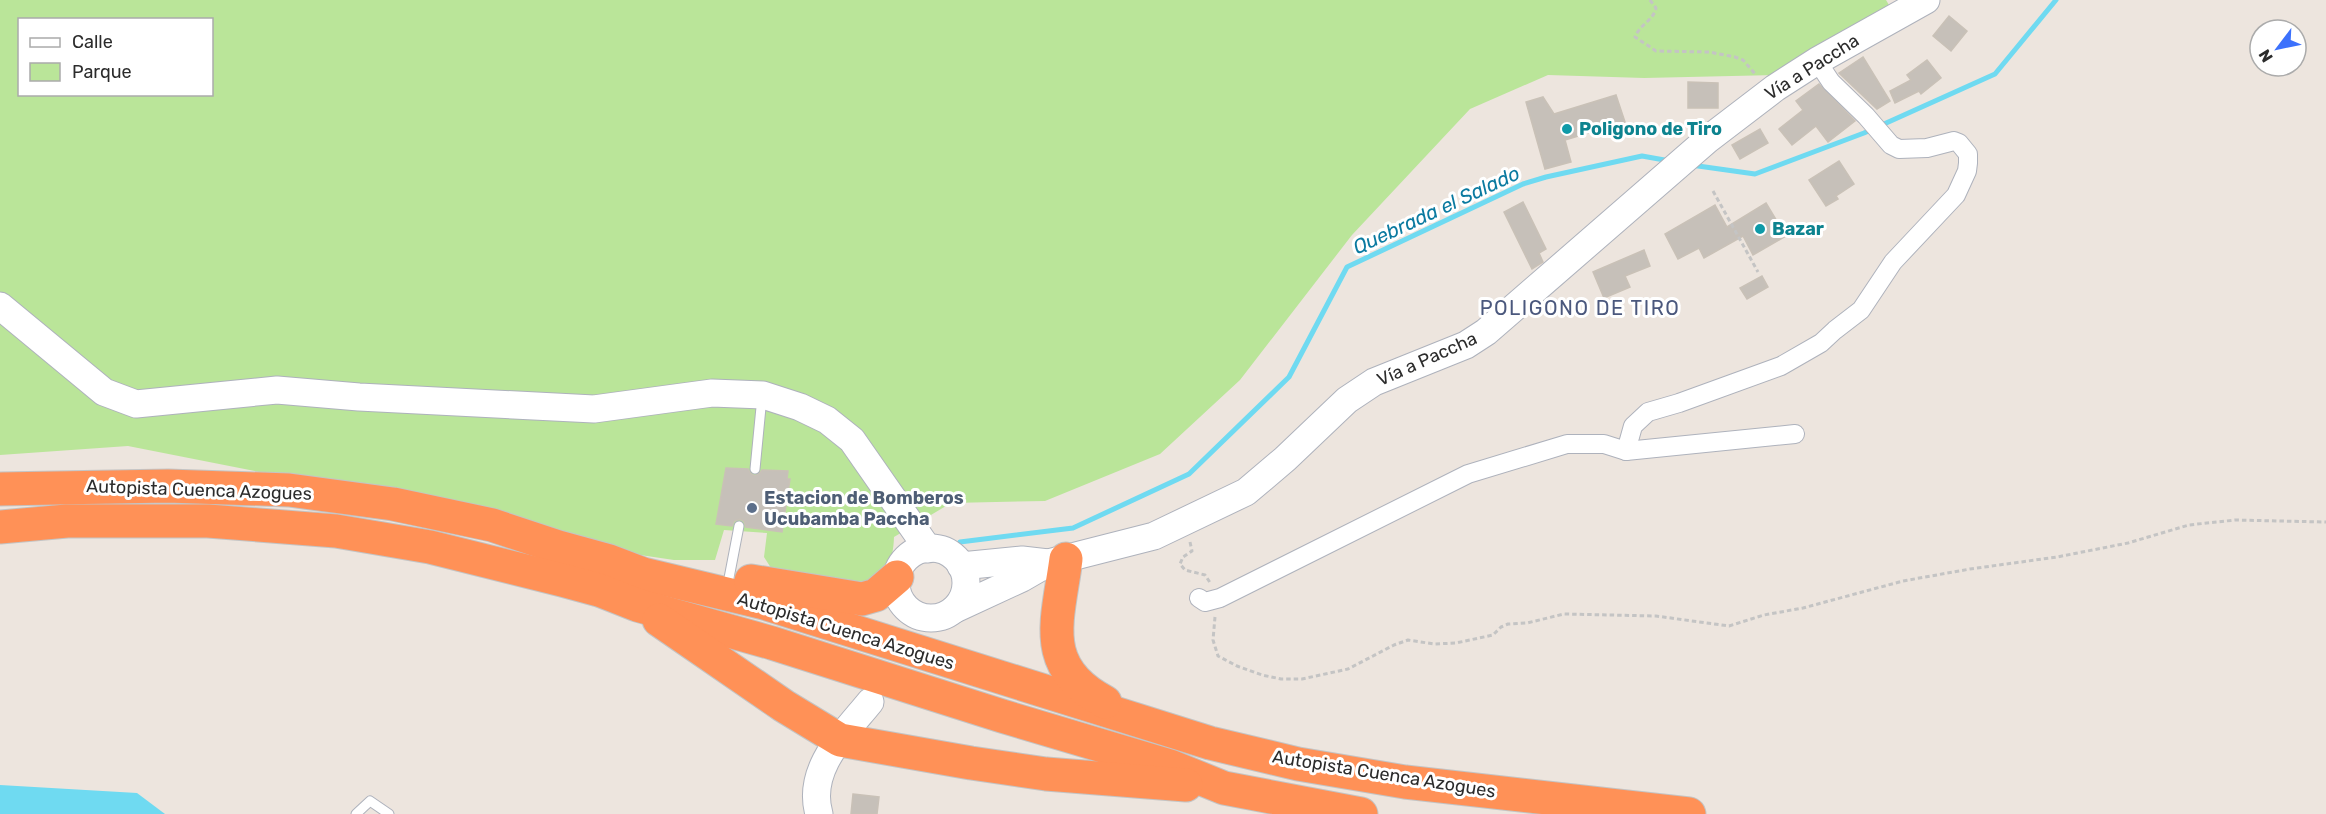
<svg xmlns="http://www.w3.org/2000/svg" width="2326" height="814" viewBox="0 0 2326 814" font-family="Rubik,sans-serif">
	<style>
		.green { fill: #bae599; fill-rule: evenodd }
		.water { fill: #6fdaf1 }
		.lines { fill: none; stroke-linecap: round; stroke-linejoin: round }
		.stream { stroke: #6fdaf1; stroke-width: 5 }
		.building { fill: #c6c0b9; stroke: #c9c1b7; stroke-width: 1.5 }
		.lane-casing { stroke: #aeb2bc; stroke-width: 11 }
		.street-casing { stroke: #aeb2bc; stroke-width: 20 }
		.secondary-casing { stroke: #aeb2bc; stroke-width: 29 }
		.highway-casing { stroke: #c4c4c4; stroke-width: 35 }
		.path { stroke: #c4c4c4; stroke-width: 3; stroke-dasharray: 4.5 3; stroke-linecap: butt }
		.lane { stroke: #fff; stroke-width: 9 }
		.street { stroke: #fff; stroke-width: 18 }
		.secondary { stroke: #fff; stroke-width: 27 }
		.highway { stroke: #ff9157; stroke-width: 33 }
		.culture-dot { fill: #0f9aa8; stroke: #fff; stroke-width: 2 }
		.service-dot { fill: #5c6f8a; stroke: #fff; stroke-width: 2 }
		.labels { text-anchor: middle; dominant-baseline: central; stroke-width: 6; stroke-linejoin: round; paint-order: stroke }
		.street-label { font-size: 18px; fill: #2c2c2c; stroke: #fff }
		.culture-label { font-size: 18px; font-weight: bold; fill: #0d838f; stroke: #fff; text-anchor: start }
		.service-label { font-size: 18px; font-weight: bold; fill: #4e5e75; stroke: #fff; text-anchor: start }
		.water-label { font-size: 20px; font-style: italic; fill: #0b7aa0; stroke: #fff }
		.neighbourhood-label { font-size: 20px; letter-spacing: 1.5px; fill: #4b587d; stroke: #fff }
	</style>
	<rect width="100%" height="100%" fill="#ede5de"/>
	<path class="green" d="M0,0H1886L1889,5L1776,75L1644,78L1548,75L1470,109L1352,235L1240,380L1160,454L1045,501L951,503L894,537C893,565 886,570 866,587L771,568L764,557L767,533L724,530L715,560H674L613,551L467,513L128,446L0,455ZM20,20H212V94H20Z"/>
	<polygon class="water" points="0,785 137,793 165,814 0,814"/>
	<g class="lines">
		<g class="stream">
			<polyline points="1691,165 1755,174 1864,133 1995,74 2056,0"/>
			<polyline points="960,542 1073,528 1189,474 1289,377 1347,267 1523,184 1546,177 1642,156 1670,161"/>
		</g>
	</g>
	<g class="building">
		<polygon points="1949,16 1967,31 1951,51 1933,36"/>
		<polygon points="1863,57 1890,101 1877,109 1839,73"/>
		<polygon points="1927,60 1941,78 1921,94 1919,91 1895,103 1890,91 1911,80 1907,75"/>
		<polygon points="1688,82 1718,83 1718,108 1688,108"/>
		<polygon points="1819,84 1855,121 1828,142 1816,126 1792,145 1779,129 1803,110 1796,101"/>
		<polygon points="1616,95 1625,122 1565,140 1571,162 1545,169 1526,102 1543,97 1554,114"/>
		<polygon points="1760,129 1768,143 1740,159 1732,145"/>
		<polygon points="1839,161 1854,184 1836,196 1838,199 1826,206 1809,180"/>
		<polygon points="1523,202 1546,249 1539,253 1543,262 1532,269 1504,212"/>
		<polygon points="1766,203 1786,236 1753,255 1743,236 1704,258 1699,248 1678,259 1665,234 1715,205 1727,227"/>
		<polygon points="1644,250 1650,266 1625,276 1630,287 1604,298 1593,272"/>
		<polygon points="1762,276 1768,287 1747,299 1740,288"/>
		<polygon points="726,468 748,469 751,474 755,476 760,473 762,470 788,471 787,479 790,479 782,532 746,527 744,521 740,519 734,521 732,526 716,524"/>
		<polygon points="853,794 879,797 877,814 851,814"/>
	</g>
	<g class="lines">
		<defs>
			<g id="lane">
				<polyline points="755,469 762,397"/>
				<polyline points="729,578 739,526"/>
				<polyline points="356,814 370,801 389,814"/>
			</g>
			<g id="street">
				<polyline points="1626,451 1795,434"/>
				<polyline points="1199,598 1205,602 1220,598 1468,474 1567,444 1604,444 1626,451 1633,426 1648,412 1679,403 1781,366 1821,343 1835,330 1861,310 1893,262 1956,195 1967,171 1968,163 1968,154 1959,143 1954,141 1927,148 1899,149 1891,145 1866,116 1831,82 1817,61"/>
			</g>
			<g id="secondary">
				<polyline points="0,306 104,392 136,404 277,390 359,397 594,409 712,393 763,395 800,407 827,420 852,440 928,549"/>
				<circle cx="931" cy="583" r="35"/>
				<polyline points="961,566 1022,560 1048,563"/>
				<polyline points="955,609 1022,578 1048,563 1154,536 1246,492 1285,459 1347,400 1374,382 1466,345 1486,332 1707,140 1775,88 1817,61 1926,0"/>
				<path d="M819,814C806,769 845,733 870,702"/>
			</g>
			<g id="highway">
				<polyline points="0,489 168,486 289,490 393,504 492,525 558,547 609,561 643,574 764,603 1210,743 1298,764 1405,782 1689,814"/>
				<polyline points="0,527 67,521 208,521 336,531 430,547 562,580 599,590 637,605 772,643 1002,716 1170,766 1224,788 1361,814"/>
				<path d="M1066,559C1058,620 1038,667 1105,702"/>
				<polyline points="751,581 862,599 876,595 897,577"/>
				<polyline points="659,620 784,706 840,740 971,763 1046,774 1186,785"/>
			</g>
		</defs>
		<use href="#lane" class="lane-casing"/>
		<use href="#street" class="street-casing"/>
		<use href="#secondary" class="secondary-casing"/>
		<use href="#highway" class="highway-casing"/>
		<g class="path">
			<path d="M1650,0L1656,8C1653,21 1640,24 1635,37L1656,51L1709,52L1735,57L1743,60L1756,75"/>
			<polyline points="1713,191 1758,272"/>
			<polyline points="1190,542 1192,551 1183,557 1180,564 1185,570 1205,575 1211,584"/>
			<polyline points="1215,617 1213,640 1218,656 1237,666 1262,675 1281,679 1302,679 1348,669 1394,645 1408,640 1434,644 1456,643 1493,635 1501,627 1508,624 1527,623 1564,614 1656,616 1729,626 1764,615 1803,608 1903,581 1970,569 2057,557 2128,543 2189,525 2235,520 2326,522"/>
		</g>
		<use href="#lane" class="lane"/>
		<use href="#street" class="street"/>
		<use href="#secondary" class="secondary"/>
		<use href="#highway" class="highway"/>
	</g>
	<g class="culture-dot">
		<circle cx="1567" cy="129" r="6"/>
		<circle cx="1760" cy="229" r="6"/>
	</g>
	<circle class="service-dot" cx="752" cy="508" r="6"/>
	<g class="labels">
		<g class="street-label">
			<text transform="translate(1812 67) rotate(-32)">Vía a Paccha</text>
			<text transform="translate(1427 359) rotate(-24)">Vía a Paccha</text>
			<text transform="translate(199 490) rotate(2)">Autopista Cuenca Azogues</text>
			<text transform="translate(846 631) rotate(17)">Autopista Cuenca Azogues</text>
			<text transform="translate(1384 774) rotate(9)">Autopista Cuenca Azogues</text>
		</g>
		<g class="culture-label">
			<text x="1579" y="129">Poligono de Tiro</text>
			<text x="1772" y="229">Bazar</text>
		</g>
		<g class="service-label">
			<text x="764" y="498">Estacion de Bomberos<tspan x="764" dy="21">Ucubamba Paccha</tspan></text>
		</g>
		<g class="water-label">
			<text transform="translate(1436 210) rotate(-25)">Quebrada el Salado</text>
		</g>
		<g class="neighbourhood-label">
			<text x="1580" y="308">POLIGONO DE TIRO</text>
		</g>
	</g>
	<rect x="18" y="18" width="195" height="78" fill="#ffffff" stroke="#ababab" stroke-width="1.5"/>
	<rect x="30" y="38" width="30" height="9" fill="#ffffff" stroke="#ababab" stroke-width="1.5"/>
	<text x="72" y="48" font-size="18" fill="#2c2c2c">Calle</text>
	<rect x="30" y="63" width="30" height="18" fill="#bae599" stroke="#ababab" stroke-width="1.5"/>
	<text x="72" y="78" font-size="18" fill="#2c2c2c">Parque</text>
	<g transform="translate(2278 48) rotate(238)"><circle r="28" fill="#ffffff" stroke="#ababab" stroke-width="1.5"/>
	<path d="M0-4.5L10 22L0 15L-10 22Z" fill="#3c71fc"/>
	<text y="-9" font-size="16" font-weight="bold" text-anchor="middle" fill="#2c2c2c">N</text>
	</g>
</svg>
